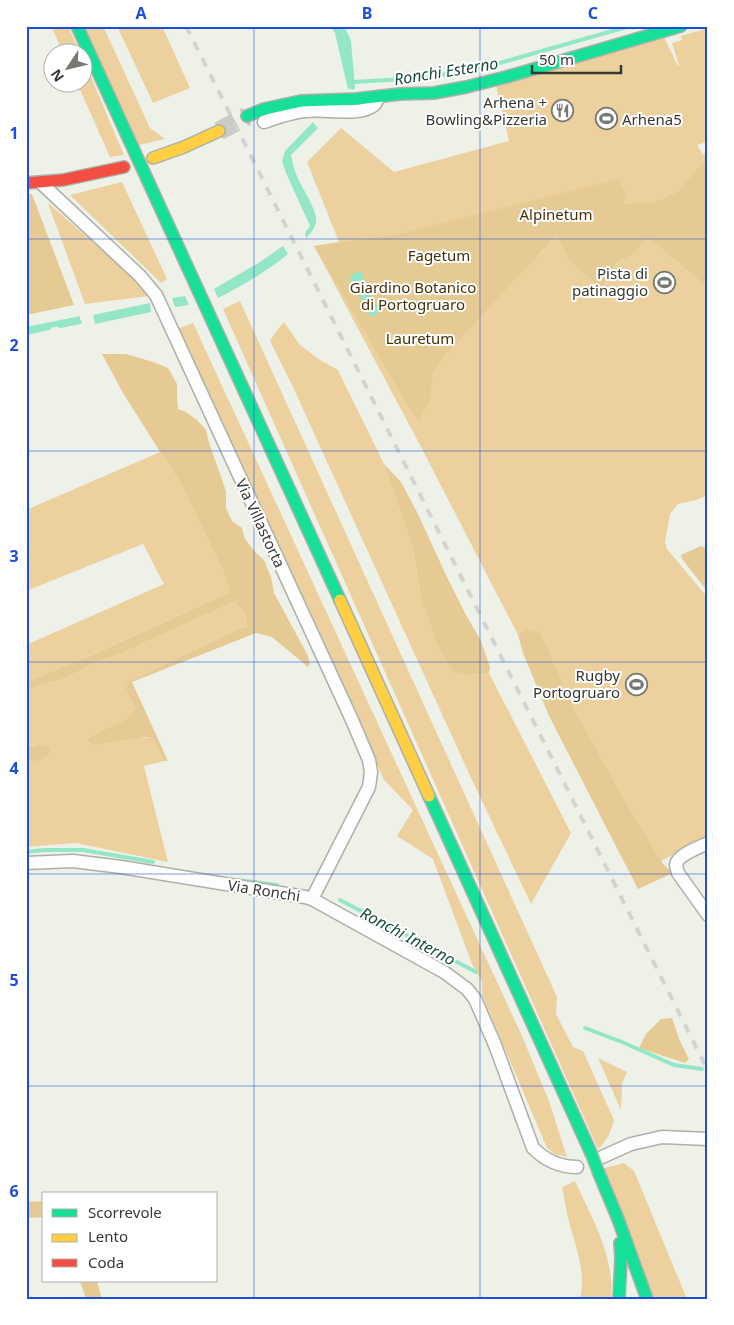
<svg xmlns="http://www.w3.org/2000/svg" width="734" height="1325" viewBox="0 0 734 1325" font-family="'Noto Sans',sans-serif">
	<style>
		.green { fill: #ecd19f }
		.forest { fill: #e6ca93 }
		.water { fill: #94e7c6 }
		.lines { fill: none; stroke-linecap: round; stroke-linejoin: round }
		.stream { stroke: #94e7c6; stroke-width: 4 }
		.secondary-tunnel { stroke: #c9ccc4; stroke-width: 19; stroke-dasharray: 19 9; stroke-linecap: butt }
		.street-casing { stroke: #adb0a9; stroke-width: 15 }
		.fast-casing { stroke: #adb0a9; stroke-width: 14 }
		.slow-casing { stroke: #adb0a9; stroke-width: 14 }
		.jam-casing { stroke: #adb0a9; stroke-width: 14 }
		.street { stroke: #fcfdfc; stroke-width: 12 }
		.fast { stroke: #16e098; stroke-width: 11 }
		.slow { stroke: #ffcf43; stroke-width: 11 }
		.jam { stroke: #f24e42; stroke-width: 11 }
		.rail { stroke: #d3d4d1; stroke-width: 4; stroke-dasharray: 9 9; stroke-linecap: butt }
		.fast-bridge-casing { stroke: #b1bfae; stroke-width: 14; stroke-linecap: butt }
		.fast-bridge { stroke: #16e098; stroke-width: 11 }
		.grid { fill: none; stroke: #1d4ed8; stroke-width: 1; stroke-opacity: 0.55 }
		.labels { text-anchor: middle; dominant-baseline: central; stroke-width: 4; stroke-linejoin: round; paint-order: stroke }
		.poi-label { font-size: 15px; fill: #363832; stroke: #fff; text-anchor: end }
		.park-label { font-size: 15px; fill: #453007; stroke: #fff }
		.street-label { font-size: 15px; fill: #363832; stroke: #fff }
		.water-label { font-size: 16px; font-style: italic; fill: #194b39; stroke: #fff }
		.neatline { fill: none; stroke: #1d4ed8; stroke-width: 2 }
		.grid-label { font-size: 16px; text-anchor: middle; font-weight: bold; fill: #1d4ed8 }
	</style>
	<rect width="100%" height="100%" fill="#eef1e8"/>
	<g class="green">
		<polygon points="51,26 68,26 80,52 63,52"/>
		<polygon points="84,26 103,26 150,128 165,139 139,145"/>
		<polygon points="117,26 162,26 190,88 153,103"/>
		<polygon points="708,28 708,141 697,145 703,155 708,151 708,495 696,500 678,504 670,514 665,542 667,549 708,598 708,836 661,861 623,797 575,710 552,658 525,629 518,635 421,447 314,246 339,242 307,162 341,128 394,172 509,141 496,86 664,37 678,66 679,65 672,43 682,40 681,36"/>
		<polygon points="83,58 124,155 110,157 77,83 82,82"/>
		<polygon points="122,182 167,279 161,283 70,195"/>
		<polygon points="48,203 125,270 149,296 85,304"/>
		<path d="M240,301L557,997L556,1014L573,1047L583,1051L614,1120C611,1132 607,1141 598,1149L223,309Z"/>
		<polygon points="284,322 300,345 320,360 338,370 384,464 413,549 421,597 470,675 489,673 571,833 531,904 472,780 292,385 270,341 277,330"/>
		<polygon points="193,323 522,1036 549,1101 567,1157 555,1154 547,1148 482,995 482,982 472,964 433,859 397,836 413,810 384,780 177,329"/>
		<polygon points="160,452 183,488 222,569 230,592 43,677 26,683 26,645 164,584 143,544 26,591 26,510"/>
		<path d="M235,601L245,614L247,627L241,628L129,681L132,701L135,710L131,717L123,723L94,734C107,736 119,738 132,739C139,740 145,736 152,738L164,761L144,766L168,862L76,843L26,847V760L30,761L36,745L26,746V691L37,686L67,678L87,666L120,654Z"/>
		<polygon points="598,1058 627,1072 622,1083 621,1110"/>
		<polygon points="624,1163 634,1171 687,1299 652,1299 601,1169"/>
		<path d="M575,1181C592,1218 615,1257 611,1299H580C586,1272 576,1247 569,1222C566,1210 564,1198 562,1187Z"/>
	</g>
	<g class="forest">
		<polygon points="708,161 708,287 648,237 632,255 616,262 601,289 569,259 557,234 440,361 433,373 430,399 423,411 421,418 419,421 404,399 314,246 395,235 619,179 627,198 621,204 656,202 678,192 700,166"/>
		<polygon points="26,194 32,194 74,305 26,315"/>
		<path d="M102,354H126L153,362L168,368L177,384V397L178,409L186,412L197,420L206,430L209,443L226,491V508L232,521L242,528L245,539L255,552L264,560L271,577L274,593L307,654L310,663L308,667L272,637L256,633L132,682L168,761H164L152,738L145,737L139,739H131L94,745L89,743L88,740C103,725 124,729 135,709L126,688L129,681L241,628L247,627L245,614L235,601L120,654L87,666L67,678L37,686L26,691V683L94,654L230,592L222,569L183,488L123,393Z"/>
		<polygon points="384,464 401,482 417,512 446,575 465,613 481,641 490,667 489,673 470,675 454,673 437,643 421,597 413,549"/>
		<polygon points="701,546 708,549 708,592 682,559 681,555"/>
		<polygon points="525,629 539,631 552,658 575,710 623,797 663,864 673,873 638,889 549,716 523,653 518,635"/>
		<polygon points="45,745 50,750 48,755 38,761 26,760 26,746"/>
		<polygon points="672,1018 680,1041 689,1059 685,1063 639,1048 646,1034 661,1019"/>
		<polygon points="44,1201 44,1217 26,1218 26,1202"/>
		<polygon points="80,1281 97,1281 102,1299 86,1299"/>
	</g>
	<g class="water">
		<polygon points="331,26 342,26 349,41 353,88 348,89 335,33"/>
		<path d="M313,122L318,128L291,155C293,164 295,173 299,181C304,190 315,209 316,217C317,226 312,232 306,238L305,233L310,226L286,173L282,161L285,151Z"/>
		<path d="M283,246L288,254C266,272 243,285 218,298L214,289L260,262Z"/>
		<path d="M356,272H361L366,283L365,289L378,306L377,313L374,317L370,316C367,310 365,305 362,300C358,292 351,288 350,278L352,275Z"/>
		<polygon points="185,296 189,305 175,307 172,298"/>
		<polygon points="150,303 151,312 95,324 93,315"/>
		<polygon points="80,316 80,322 26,333 26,327"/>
	</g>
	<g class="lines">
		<g class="stream">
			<polyline points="342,26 349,41 353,88"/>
			<polyline points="353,82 422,78 482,68 630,26"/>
			<polyline points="60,326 80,322"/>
			<polyline points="26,333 49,328"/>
			<polyline points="26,852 44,850 83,850 153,862"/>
			<polyline points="237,880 277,885"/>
			<polyline points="340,900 476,972"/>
			<polyline points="585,1028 622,1042 674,1065 702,1069"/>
		</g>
		<polyline class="secondary-tunnel" points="219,131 247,116"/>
		<defs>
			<g id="street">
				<path d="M264,122C278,117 292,112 306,111C322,109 356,115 369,108C374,106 377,102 378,97"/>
				<polyline points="41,183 140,276 156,295 352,720 369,760 371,772 369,787 312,899"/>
				<path d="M708,843C700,847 677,855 676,865C676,866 678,872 678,873L708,915"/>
				<path d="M26,863L73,861L121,867L305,897L312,899L444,972L467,989L475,999L495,1045L533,1148C545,1160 559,1167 577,1167"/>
				<polyline points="602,1157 631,1144 662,1137 708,1139"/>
			</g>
			<g id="fast">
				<polyline points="77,26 340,600"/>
				<polyline points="247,116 264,109 301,101 356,99 400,94 434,93 466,87 506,77 681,26"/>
				<polyline points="429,796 591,1153"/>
				<polyline points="598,1171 618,1219 647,1299"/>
				<polyline points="619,1299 621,1258 620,1243"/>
			</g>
			<g id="slow">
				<polyline points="153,158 184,147 219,131"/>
				<polyline points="340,600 429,796"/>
			</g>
			<polyline id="jam" points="26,183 63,180 124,167"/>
		</defs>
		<use href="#street" class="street-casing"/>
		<use href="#fast" class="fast-casing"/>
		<use href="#slow" class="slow-casing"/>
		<use href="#jam" class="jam-casing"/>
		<use href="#street" class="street"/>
		<use href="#fast" class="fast"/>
		<use href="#slow" class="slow"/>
		<use href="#jam" class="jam"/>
		<polyline class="rail" points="186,26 708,1071"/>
		<defs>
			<polyline id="fast-bridge" points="591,1153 598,1171"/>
		</defs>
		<use href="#fast-bridge" class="fast-bridge-casing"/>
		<use href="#fast-bridge" class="fast-bridge"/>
	</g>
	<path class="grid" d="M254,26V1299M480,26V1299M26,239H708M26,451H708M26,662H708M26,874H708M26,1086H708"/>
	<defs>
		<symbol id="restaurant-ring" viewBox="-11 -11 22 22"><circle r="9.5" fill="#fff" stroke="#767972" stroke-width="1.5"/><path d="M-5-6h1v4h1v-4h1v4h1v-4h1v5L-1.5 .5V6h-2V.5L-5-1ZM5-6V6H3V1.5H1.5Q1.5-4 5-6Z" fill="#767972"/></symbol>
		<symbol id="stadium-ring" viewBox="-11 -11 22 22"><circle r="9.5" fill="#fff" stroke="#767972" stroke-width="1.5"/><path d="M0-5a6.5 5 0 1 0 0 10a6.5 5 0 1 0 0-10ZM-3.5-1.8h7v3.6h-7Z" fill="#767972"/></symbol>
	</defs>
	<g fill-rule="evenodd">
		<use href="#restaurant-ring" x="550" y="98" width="25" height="25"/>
		<use href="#stadium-ring" x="594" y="106" width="25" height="25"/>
		<use href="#stadium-ring" x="652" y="270" width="25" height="25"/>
		<use href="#stadium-ring" x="624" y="672" width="25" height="25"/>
	</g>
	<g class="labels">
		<g class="poi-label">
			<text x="547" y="102">Arhena +<tspan x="547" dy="17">Bowling&amp;Pizzeria</tspan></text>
			<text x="622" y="119" text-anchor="start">Arhena5</text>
			<text x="648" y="273">Pista di<tspan x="648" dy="17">patinaggio</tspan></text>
			<text x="620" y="675">Rugby<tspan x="620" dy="17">Portogruaro</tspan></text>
		</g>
		<g class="park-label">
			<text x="556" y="214">Alpinetum</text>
			<text x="439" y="255">Fagetum</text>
			<text x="413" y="287">Giardino Botanico<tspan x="413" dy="17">di Portogruaro</tspan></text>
			<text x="420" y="338">Lauretum</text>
		</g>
		<g class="street-label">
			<text transform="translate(261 523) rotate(65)">Via Villastorta</text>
			<text transform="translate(264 890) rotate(9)">Via Ronchi</text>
		</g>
		<g class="water-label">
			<text transform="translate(446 71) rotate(-9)">Ronchi Esterno</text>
			<text transform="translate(408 936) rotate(28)">Ronchi Interno</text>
		</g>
	</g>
	<rect width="734" height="1325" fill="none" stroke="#ffffff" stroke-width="55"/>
	<rect x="42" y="1192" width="175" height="90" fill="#ffffff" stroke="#afafad"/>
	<rect x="52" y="1209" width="25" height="8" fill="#16e098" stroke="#afafad"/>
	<text x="88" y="1218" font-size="15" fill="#363832">Scorrevole</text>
	<rect x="52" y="1234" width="25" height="8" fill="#ffcf43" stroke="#afafad"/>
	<text x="88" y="1242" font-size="15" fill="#363832">Lento</text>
	<rect x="52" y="1259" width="25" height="8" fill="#f24e42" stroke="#afafad"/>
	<text x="88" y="1268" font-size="15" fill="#363832">Coda</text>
	<g transform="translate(68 68) rotate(235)"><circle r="24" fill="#ffffff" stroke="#afafad"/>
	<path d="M0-4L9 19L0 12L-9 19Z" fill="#767972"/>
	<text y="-8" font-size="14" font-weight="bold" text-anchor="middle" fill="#363832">N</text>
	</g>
	<path d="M532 65v8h89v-8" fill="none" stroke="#363832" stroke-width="2.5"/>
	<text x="539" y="65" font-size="15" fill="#363832" stroke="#ffffff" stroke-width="4" paint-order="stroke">50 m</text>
	<rect x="28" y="28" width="678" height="1270" class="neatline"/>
	<g class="grid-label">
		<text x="141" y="19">A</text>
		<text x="367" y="19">B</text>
		<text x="593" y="19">C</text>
		<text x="14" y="139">1</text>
		<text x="14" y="351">2</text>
		<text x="14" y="562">3</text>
		<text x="14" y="774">4</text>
		<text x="14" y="986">5</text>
		<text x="14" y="1197">6</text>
	</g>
</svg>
